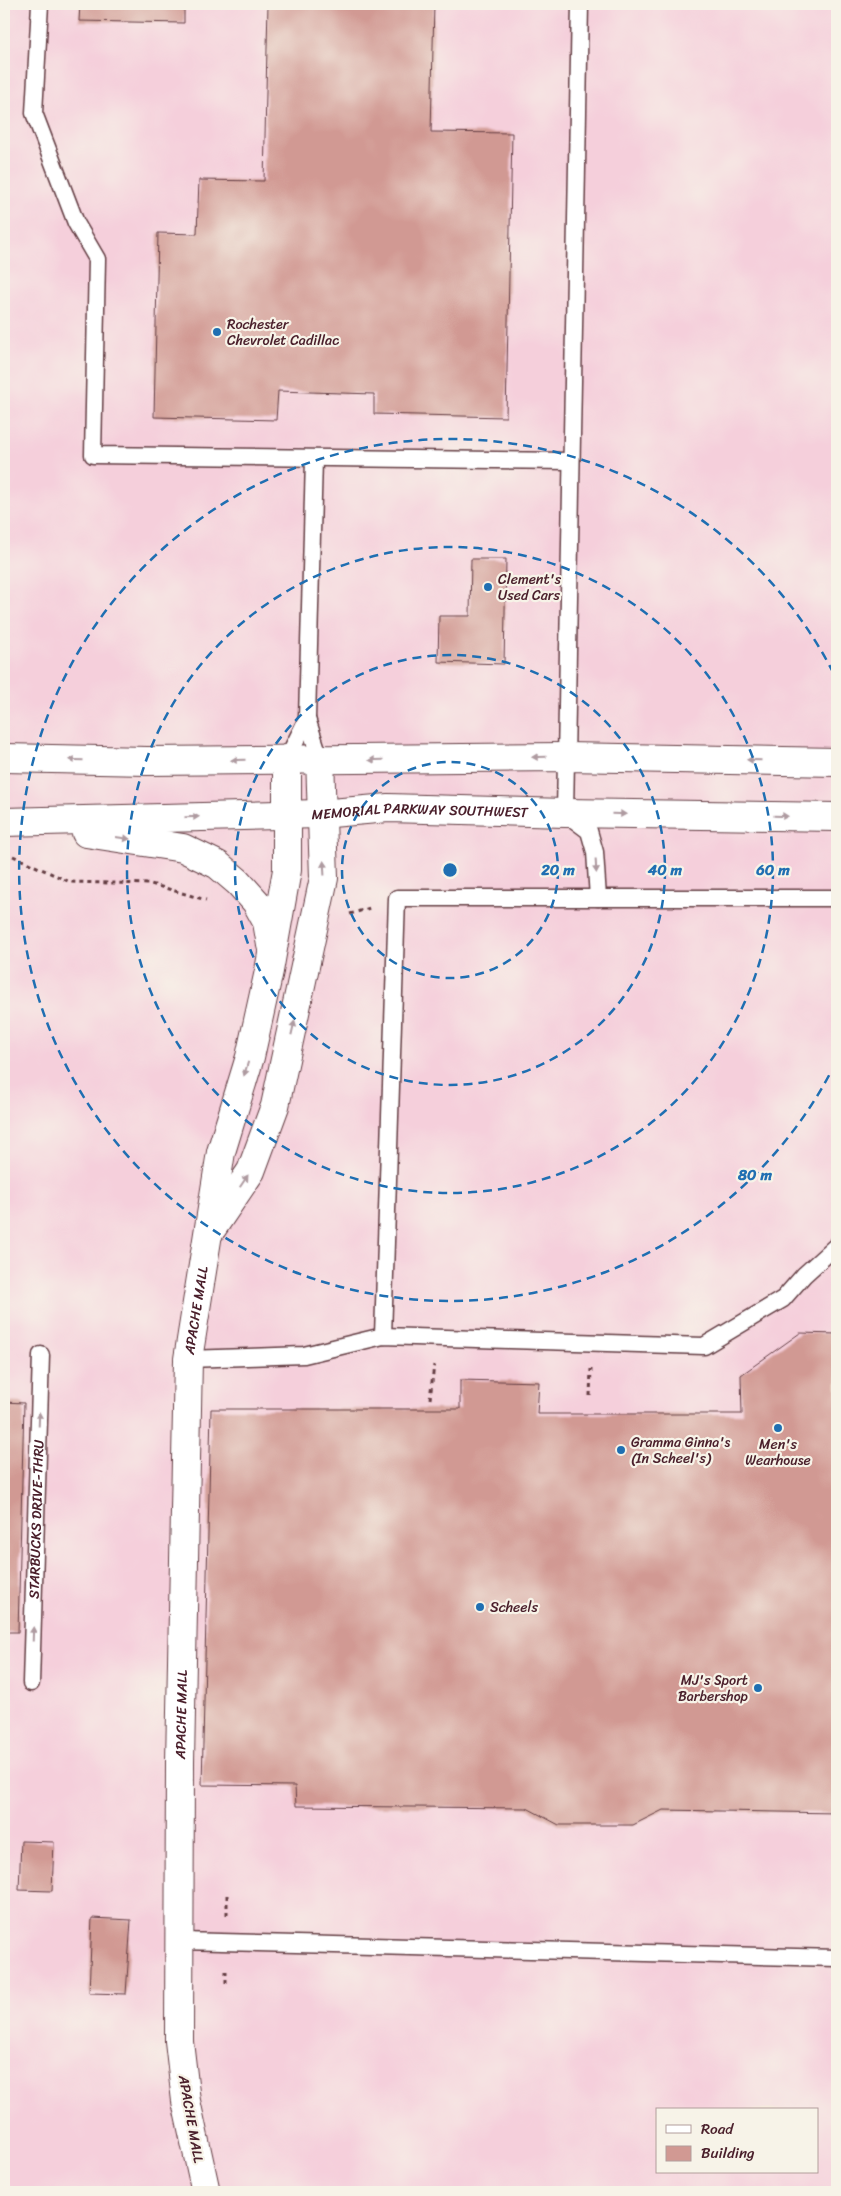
<svg xmlns="http://www.w3.org/2000/svg" width="841" height="2196" viewBox="0 0 841 2196" font-family="Sriracha,sans-serif">
	<style>
		.built { fill: #f5cfdb; fill-rule: evenodd }
		.building { fill: #d19993 }
		.lines { fill: none; stroke-linecap: round; stroke-linejoin: round }
		.lane-casing { stroke: #633d43; stroke-width: 19 }
		.street-casing { stroke: #633d43; stroke-width: 30 }
		.path { stroke: #633d43; stroke-width: 3; stroke-dasharray: 4 4; stroke-linecap: butt }
		.lane { stroke: #fff; stroke-width: 16 }
		.street { stroke: #fff; stroke-width: 28 }
		.oneway { fill: #ae9aa0 }
		.ring { fill: none; stroke: #1f6fb2; stroke-width: 2.5; stroke-dasharray: 9 6 }
		.poi-dot { fill: #1f6fb2; stroke: #f7f3e8; stroke-width: 2 }
		.labels { text-anchor: middle; dominant-baseline: central; stroke-width: 4.5; stroke-linejoin: round; paint-order: stroke }
		.poi-label { font-size: 14px; fill: #4a1f2b; stroke: #f7f3e8; text-anchor: start }
		.street-label { font-size: 14px; fill: #4a1f2b; stroke: #f7f3e8 }
		.centre { fill: #1f6fb2; stroke: #f7f3e8; stroke-width: 2.5 }
		.ring-label { font-size: 15px; text-anchor: middle; font-weight: bold; fill: #1f6fb2; stroke: #f7f3e8; stroke-width: 4.5; stroke-linejoin: round; paint-order: stroke }
	</style>
	<rect width="100%" height="100%" fill="#f7f3e8"/>
	<filter id="ink" filterUnits="userSpaceOnUse"><feTurbulence type="fractalNoise" baseFrequency=".02" numOctaves="2"/><feDisplacementMap in="SourceGraphic" scale="10" xChannelSelector="R" yChannelSelector="G"/><feConvolveMatrix kernelMatrix="1 2 1 2 8 2 1 2 1" color-interpolation-filters="sRGB"/></filter>
	<filter id="wash" filterUnits="userSpaceOnUse"><feTurbulence type="fractalNoise" baseFrequency=".0096" numOctaves="4" result="noise"/><feDisplacementMap in="SourceGraphic" scale="20" xChannelSelector="R" yChannelSelector="G"/><feGaussianBlur stdDeviation="1.12" result="paint"/><feColorMatrix in="noise" values="0 0 0 0 0 0 0 0 0 0 0 0 0 0 0 0 0 1.4 0 .05"/><feComposite in="paint" operator="in"/></filter>
	<g filter="url(#wash)">
		<rect width="100%" height="100%" fill="#f3e4cb"/>
		<path class="built" d="M4,4H837V2192H4ZM657,2110H817V2172H657Z"/>
		<g id="blocks">
			<g class="building">
				<polygon points="80,4 184,4 184,23 79,21"/>
				<polygon points="268,4 434,4 431,132 512,133 506,417 374,414 374,394 278,391 276,420 154,417 158,233 197,234 199,180 264,181"/>
				<polygon points="471,559 506,559 504,664 438,662 439,616 470,616"/>
				<polygon points="800,1333 837,1334 837,1813 663,1810 633,1825 559,1825 527,1808 296,1806 295,1786 202,1785 211,1409 460,1409 460,1380 539,1382 537,1414 742,1414 741,1375"/>
				<polygon points="4,1402 24,1403 18,1632 4,1632"/>
				<polygon points="21,1841 54,1842 52,1891 19,1890"/>
				<polygon points="92,1918 131,1920 126,1994 89,1993"/>
			</g>
		</g>
	</g>
	<g filter="url(#ink)">
		<use href="#blocks" fill-opacity="0" stroke="#633d43" stroke-width="1"/>
		<g class="lines">
			<defs>
				<g id="lane">
					<polyline points="40,4 34,113 76,223 97,259 93,455 571,461"/>
					<polyline points="580,4 565,813 589,831 595,852 598,898"/>
					<polyline points="314,459 307,719 320,758"/>
					<polyline points="287,759 307,719"/>
					<polyline points="383,1336 397,898 837,898"/>
					<polyline points="188,1359 304,1355 383,1336 704,1346 783,1299 804,1275 837,1245"/>
					<path id="s1" d="M31,1683L41,1355"/>
					<polyline points="180,1941 837,1958"/>
				</g>
				<g id="street">
					<polyline points="4,758 147,761 566,757 837,762"/>
					<path id="s2" d="M4,822L320,814L388,808L565,813L837,817"/>
					<polyline points="86,833 183,848 218,865 238,882 256,902 267,922 271,945"/>
					<polyline points="211,1230 251,1171 275,1106 324,878 320,758"/>
					<path id="s3" d="M206,2192L186,2101L179,2041L180,1762L188,1359L221,1152L250,1057L269,971L287,870V759"/>
				</g>
			</defs>
			<use href="#lane" class="lane-casing"/>
			<use href="#street" class="street-casing"/>
			<g class="path">
				<polyline points="13,856 70,882 151,884 206,900"/>
				<polyline points="350,914 370,908"/>
				<polyline points="590,1396 591,1369"/>
				<polyline points="430,1399 434,1365"/>
				<polyline points="227,1915 227,1893"/>
				<polyline points="226,1983 226,1969"/>
			</g>
			<use href="#lane" class="lane"/>
			<use href="#street" class="street"/>
		</g>
		<defs><path id="oneway-solid" d="M-6-.8H1V-3.2L6.5 0L1 3.2V.8H-6Z" transform="scale(1.25)"/></defs>
		<g class="oneway">
			<use href="#oneway-solid" transform="translate(539 757) rotate(179)"/>
			<use href="#oneway-solid" transform="translate(76 760) rotate(-179)"/>
			<use href="#oneway-solid" transform="translate(238 760) rotate(179)"/>
			<use href="#oneway-solid" transform="translate(376 760) rotate(179)"/>
			<use href="#oneway-solid" transform="translate(754 760) rotate(-179)"/>
			<use href="#oneway-solid" transform="translate(619 814) rotate(1)"/>
			<use href="#oneway-solid" transform="translate(781 816) rotate(1)"/>
			<use href="#oneway-solid" transform="translate(192 817) rotate(-1)"/>
			<use href="#oneway-solid" transform="translate(123 838) rotate(8)"/>
			<use href="#oneway-solid" transform="translate(596 866) rotate(87)"/>
			<use href="#oneway-solid" transform="translate(324 868) rotate(-93)"/>
			<use href="#oneway-solid" transform="translate(293 1028) rotate(-77)"/>
			<use href="#oneway-solid" transform="translate(246 1069) rotate(107)"/>
			<use href="#oneway-solid" transform="translate(244 1181) rotate(-56)"/>
			<use href="#oneway-solid" transform="translate(39 1419) rotate(-88)"/>
			<use href="#oneway-solid" transform="translate(33 1634) rotate(-88)"/>
		</g>
	</g>
	<g class="ring">
		<circle cx="450" cy="870" r="108"/>
		<circle cx="450" cy="870" r="215"/>
		<circle cx="450" cy="870" r="323"/>
		<path d="M836 1062A431 431 0 1 1 836 678"/>
	</g>
	<g class="poi-dot">
		<circle cx="217" cy="332" r="5"/>
		<circle cx="488" cy="587" r="5"/>
		<circle cx="778" cy="1428" r="5"/>
		<circle cx="621" cy="1450" r="5"/>
		<circle cx="480" cy="1607" r="5"/>
		<circle cx="758" cy="1688" r="5"/>
	</g>
	<g class="labels">
		<g class="poi-label">
			<text x="227" y="324">Rochester<tspan x="227" dy="16">Chevrolet Cadillac</tspan></text>
			<text x="498" y="579">Clement's<tspan x="498" dy="16">Used Cars</tspan></text>
			<text x="631" y="1442">Gramma Ginna's<tspan x="631" dy="16">(In Scheel's)</tspan></text>
			<text x="778" y="1444" text-anchor="middle">Men's<tspan x="778" dy="16">Wearhouse</tspan></text>
			<text x="490" y="1607">Scheels</text>
			<text x="748" y="1680" text-anchor="end">MJ's Sport<tspan x="748" dy="16">Barbershop</tspan></text>
		</g>
		<g class="street-label">
			<text stroke="none"><textPath href="#s2" startOffset="416">MEMORIAL PARKWAY SOUTHWEST</textPath></text>
			<text stroke="none"><textPath href="#s3" startOffset="885">APACHE MALL</textPath></text>
			<text stroke="none"><textPath href="#s1" startOffset="164">STARBUCKS DRIVE-THRU</textPath></text>
			<text stroke="none"><textPath href="#s3" startOffset="480">APACHE MALL</textPath></text>
			<text transform="translate(191 2119) rotate(80)">APACHE MALL</text>
		</g>
	</g>
	<circle cx="450" cy="870" r="8" class="centre"/>
	<g class="ring-label">
		<text x="558" y="875">20 m</text>
		<text x="665" y="875">40 m</text>
		<text x="773" y="875">60 m</text>
		<text x="755" y="1180">80 m</text>
	</g>
	<rect width="841" height="2196" fill="none" stroke="#f7f3e8" stroke-width="20"/>
	<rect x="656" y="2108" width="162" height="65" fill="#f7f3e8" stroke="#b29e9c"/>
	<rect x="666" y="2125" width="25" height="8" fill="#ffffff" stroke="#b29e9c"/>
	<text x="701" y="2134" font-size="15" fill="#4a1f2b">Road</text>
	<rect x="666" y="2146" width="25" height="15" fill="#d19993" stroke="#b29e9c"/>
	<text x="701" y="2158" font-size="15" fill="#4a1f2b">Building</text>
</svg>
